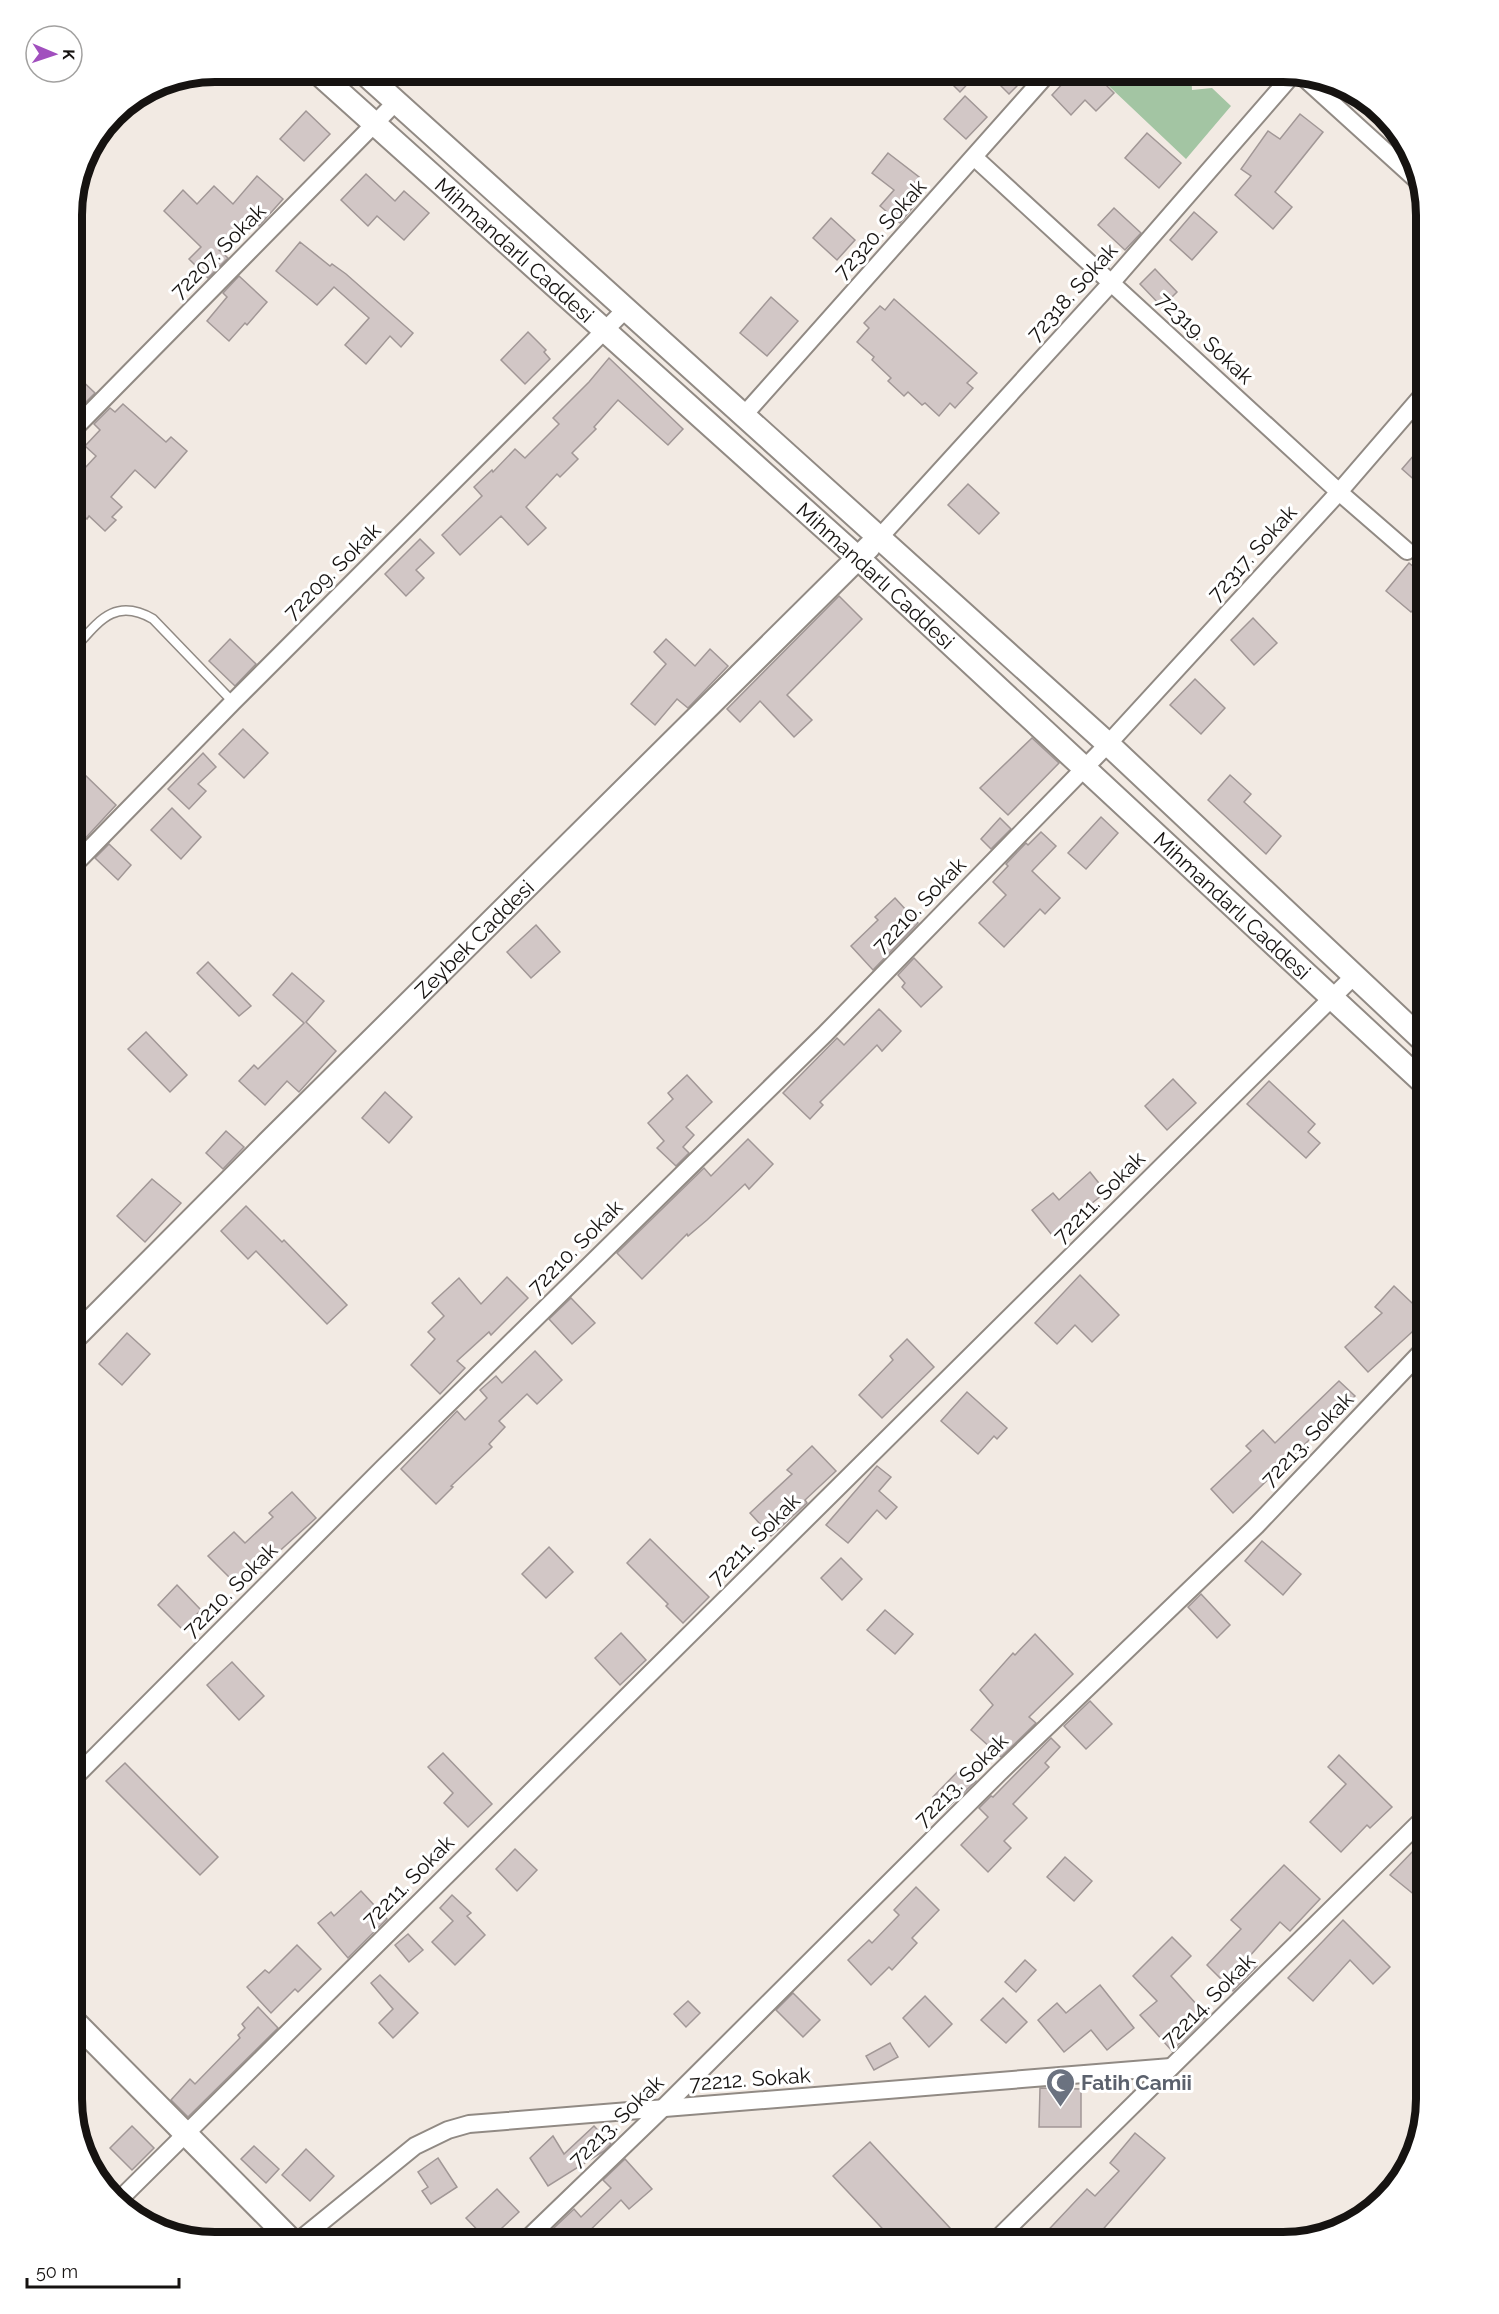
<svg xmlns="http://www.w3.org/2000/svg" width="1499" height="2314" viewBox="0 0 1499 2314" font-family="Raleway,sans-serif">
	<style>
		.green { fill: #a3c5a3 }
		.building { fill: #d2c7c6; stroke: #a19796; stroke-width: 1.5 }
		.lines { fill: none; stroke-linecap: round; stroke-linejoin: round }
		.lane-casing { stroke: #918a84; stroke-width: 11 }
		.street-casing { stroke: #918a84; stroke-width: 20 }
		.secondary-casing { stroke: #918a84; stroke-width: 26 }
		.lane { stroke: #fff; stroke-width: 8 }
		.street { stroke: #fff; stroke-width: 16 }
		.secondary { stroke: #fff; stroke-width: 22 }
		.labels { text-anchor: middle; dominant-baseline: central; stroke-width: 6; stroke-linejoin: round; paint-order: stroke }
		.street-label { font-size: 21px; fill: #161311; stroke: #fff }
		.worship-label { font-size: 21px; font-weight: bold; fill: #5b616d; stroke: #fff; text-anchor: start }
		.rim { fill: none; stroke: #161311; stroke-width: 8 }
	</style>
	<rect width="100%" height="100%" fill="#f2eae3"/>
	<polygon class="green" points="1094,72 1191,72 1192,90 1212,88 1231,106 1186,159"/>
	<g class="building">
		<polygon points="940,72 979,72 960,92"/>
		<polygon points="987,72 1031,72 1009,94"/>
		<polygon points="1059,72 1093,72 1114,93 1096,111 1085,100 1071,115 1052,95 1065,81 1059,75"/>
		<polygon points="965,96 987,117 966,139 944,119"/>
		<polygon points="306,111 330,134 304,161 280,139"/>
		<polygon points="1300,114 1323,132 1275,192 1292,207 1273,229 1235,195 1251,176 1241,169 1268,131 1280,139"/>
		<polygon points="1147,133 1181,163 1159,188 1125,158"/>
		<polygon points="888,153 919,177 903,197 914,206 900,223 880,206 894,190 872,173"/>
		<polygon points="366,174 395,201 404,191 429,213 404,240 377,216 368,226 341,200"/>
		<polygon points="257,176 283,199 259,226 249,218 219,250 228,258 208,278 189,259 201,247 164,211 183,190 197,204 214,186 233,204"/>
		<polygon points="1114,208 1141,233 1125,250 1098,225"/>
		<polygon points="1194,212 1217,232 1192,260 1170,240"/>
		<polygon points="831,218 855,240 837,260 813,238"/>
		<polygon points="300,242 330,266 332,264 346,274 413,333 401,347 390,336 366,364 345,345 369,318 334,287 317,305 276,271"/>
		<polygon points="1155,269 1177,292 1162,307 1140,284"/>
		<polygon points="239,276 267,302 247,325 245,323 229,341 207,321 227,297 223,293"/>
		<polygon points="771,297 798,321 767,356 740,333"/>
		<polygon points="894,299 977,373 967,383 973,388 955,408 950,403 939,416 925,403 922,405 908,392 904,396 888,381 891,378 872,360 874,357 857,342 869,328 864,323 880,306 885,310"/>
		<polygon points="528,332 546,350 544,352 550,359 525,384 501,360"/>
		<polygon points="609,358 683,429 668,445 618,400 594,427 596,429 572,453 578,459 560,477 557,474 526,507 546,528 528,545 501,516 460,555 442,535 482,496 474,487 492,470 493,472 515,449 525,458 559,424 553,418 589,382"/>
		<polygon points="72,371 95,393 78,410 72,404"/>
		<polygon points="123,404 166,442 171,437 187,451 155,488 135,470 111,497 122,507 112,517 116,520 105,531 89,516 87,519 72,505 72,482 96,456 85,446 100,430 94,424 110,408 115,412"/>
		<polygon points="1427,440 1427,491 1402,469"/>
		<polygon points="968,484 999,513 979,534 948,505"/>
		<polygon points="420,539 434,553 416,570 424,578 406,596 385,574"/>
		<polygon points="1409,563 1427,578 1427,623 1413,610 1411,612 1386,591"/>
		<polygon points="839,596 862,619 787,695 812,720 794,737 760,701 740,722 727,709"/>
		<polygon points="1253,618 1277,643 1254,665 1231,640"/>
		<polygon points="230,639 256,664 235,686 209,661"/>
		<polygon points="666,639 695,666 710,649 728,666 688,708 677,699 655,725 631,704 666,664 654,652"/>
		<polygon points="1195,679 1225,708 1201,734 1170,705"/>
		<polygon points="243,729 268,753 244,778 219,754"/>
		<polygon points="1032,738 1059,763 1008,815 980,788"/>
		<polygon points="203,753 216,767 198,784 206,791 189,809 168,789"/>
		<polygon points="83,773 116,805 80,844 72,836 72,784"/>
		<polygon points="1230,775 1251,794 1244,802 1281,836 1266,854 1208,800"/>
		<polygon points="172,808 201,837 181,859 151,830"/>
		<polygon points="1101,817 1118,833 1086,869 1068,853"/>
		<polygon points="1000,818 1011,829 991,849 981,839"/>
		<polygon points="1041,832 1056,846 1032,871 1060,898 1045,914 1040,909 1004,947 979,923 1006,895 993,882 1008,866 1006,864 1026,843 1028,845"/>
		<polygon points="109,844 131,865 118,880 95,858"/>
		<polygon points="895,898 918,923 873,970 851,946 878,920 875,917"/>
		<polygon points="536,925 560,952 531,978 507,952"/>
		<polygon points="914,958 942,987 921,1007 902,987 905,983 898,975"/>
		<polygon points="208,962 251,1006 239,1016 197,973"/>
		<polygon points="292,973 324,1001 306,1022 336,1051 299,1092 287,1081 265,1105 239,1081 254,1065 258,1069 304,1023 273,995"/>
		<polygon points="879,1009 901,1031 882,1051 877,1045 820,1102 823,1105 810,1119 783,1093 837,1038 844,1045"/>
		<polygon points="146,1032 187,1075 170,1092 128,1049"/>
		<polygon points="687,1075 712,1102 686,1127 694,1135 683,1147 689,1153 676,1166 657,1148 664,1141 648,1123 673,1099 668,1093"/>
		<polygon points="1173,1079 1196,1103 1167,1130 1145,1106"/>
		<polygon points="1269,1081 1315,1124 1308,1132 1320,1143 1306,1158 1247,1104"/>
		<polygon points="385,1092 412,1117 389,1143 362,1118"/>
		<polygon points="226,1131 244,1147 223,1169 206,1153"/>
		<polygon points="748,1139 773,1164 749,1189 745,1184 707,1220 688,1236 687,1234 642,1279 617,1253 704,1168 711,1176"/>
		<polygon points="1090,1172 1106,1192 1052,1235 1032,1210 1053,1193 1059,1200"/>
		<polygon points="152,1179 181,1203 145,1242 117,1216"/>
		<polygon points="246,1206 282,1242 284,1240 347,1305 327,1324 256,1251 248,1259 221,1231"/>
		<polygon points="1080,1275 1119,1315 1092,1342 1075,1325 1057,1344 1035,1323"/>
		<polygon points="507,1277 528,1298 491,1335 489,1332 457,1361 465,1368 440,1394 411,1365 435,1339 428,1332 444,1316 432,1303 459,1278 481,1304"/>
		<polygon points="1394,1286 1427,1317 1427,1329 1418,1338 1412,1332 1368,1372 1345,1347 1382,1313 1375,1307"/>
		<polygon points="571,1298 595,1323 572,1344 549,1319"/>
		<polygon points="127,1333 150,1354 122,1385 99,1364"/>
		<polygon points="907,1339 934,1367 882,1418 859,1395 893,1360 890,1356"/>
		<polygon points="535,1351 562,1380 537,1404 527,1394 499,1421 505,1427 489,1444 492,1447 451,1486 453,1487 436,1504 401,1469 457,1411 465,1420 487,1398 480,1390 496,1376 502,1383"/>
		<polygon points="1339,1381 1355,1396 1233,1513 1211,1489 1251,1451 1246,1446 1263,1430 1275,1443"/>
		<polygon points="967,1392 1007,1428 997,1439 994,1436 978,1454 941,1421"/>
		<polygon points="812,1446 836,1471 805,1500 807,1503 771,1536 750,1513 792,1474 787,1470"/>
		<polygon points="877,1466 891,1477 879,1491 897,1507 886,1519 877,1510 848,1543 826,1525"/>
		<polygon points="292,1492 316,1518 274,1556 266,1548 233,1581 208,1556 234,1532 245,1543 273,1517 269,1513"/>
		<polygon points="650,1539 709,1597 683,1623 666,1606 668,1604 627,1563"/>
		<polygon points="1262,1541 1301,1574 1283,1595 1245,1561"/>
		<polygon points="549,1547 573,1572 546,1598 522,1574"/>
		<polygon points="841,1558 862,1579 842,1600 821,1578"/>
		<polygon points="177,1585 201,1610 182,1629 158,1605"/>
		<polygon points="1201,1594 1230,1625 1217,1638 1188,1607"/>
		<polygon points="885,1610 913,1634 895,1654 867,1630"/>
		<polygon points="621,1633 646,1660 620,1685 595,1658"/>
		<polygon points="1035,1634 1073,1674 1029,1717 1036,1723 1001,1757 971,1730 993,1705 980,1690 1013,1653 1015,1655"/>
		<polygon points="232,1662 264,1696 239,1720 207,1685"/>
		<polygon points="1090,1701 1112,1724 1086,1749 1064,1726"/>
		<polygon points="1051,1738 1060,1747 1045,1763 1049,1767 1013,1804 1027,1818 1004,1841 1011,1848 988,1872 961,1845 988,1817 979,1808 991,1796 993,1797"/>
		<polygon points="443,1753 492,1804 468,1827 444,1803 453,1793 428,1767"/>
		<polygon points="1339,1755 1392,1807 1370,1828 1367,1825 1341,1852 1310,1822 1346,1784 1328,1767"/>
		<polygon points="125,1763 218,1857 200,1875 106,1781"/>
		<polygon points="962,1767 976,1781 946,1809 933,1797"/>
		<polygon points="515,1849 537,1870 517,1891 496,1869"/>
		<polygon points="1413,1851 1427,1865 1427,1905 1390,1875"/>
		<polygon points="1065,1857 1092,1881 1074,1901 1047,1877"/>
		<polygon points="1284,1865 1320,1899 1290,1931 1280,1922 1248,1958 1257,1966 1233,1991 1207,1965 1241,1929 1231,1920"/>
		<polygon points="916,1887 939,1910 912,1938 917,1943 892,1970 889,1967 871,1985 848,1960 869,1940 872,1943 899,1915 894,1910"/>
		<polygon points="361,1891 387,1919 348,1958 318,1923 331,1912 334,1916"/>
		<polygon points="452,1895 471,1913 467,1916 485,1935 455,1965 432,1942 453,1921 440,1908"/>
		<polygon points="1343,1920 1390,1967 1373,1984 1350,1960 1313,2001 1288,1978"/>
		<polygon points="408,1934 423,1950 409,1962 395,1945"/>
		<polygon points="1172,1937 1191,1956 1171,1976 1207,2016 1172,2051 1140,2015 1157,2001 1133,1976"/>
		<polygon points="297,1945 321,1969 298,1992 295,1989 271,2013 247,1987 265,1970 269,1973"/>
		<polygon points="1025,1960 1036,1970 1016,1992 1005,1982"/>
		<polygon points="380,1975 418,2013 393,2038 379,2023 393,2009 371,1983"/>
		<polygon points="1100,1985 1134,2028 1107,2050 1091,2030 1064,2052 1038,2020 1057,2003 1066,2013"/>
		<polygon points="793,1993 820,2020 803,2037 776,2010"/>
		<polygon points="925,1996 952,2024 929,2047 903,2018"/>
		<polygon points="1003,1998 1027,2022 1006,2043 981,2020"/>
		<polygon points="688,2001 700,2013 686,2027 674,2014"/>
		<polygon points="258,2007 278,2028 188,2117 171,2100 190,2079 195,2084 240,2038 238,2035 245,2028 242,2024"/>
		<polygon points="890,2043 898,2057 874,2070 866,2056"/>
		<polygon points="1040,2088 1081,2089 1081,2127 1039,2127"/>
		<polygon points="132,2126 154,2148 132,2170 110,2148"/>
		<polygon points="594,2126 611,2144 604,2151 548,2186 530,2158 553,2136 564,2154"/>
		<polygon points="1135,2133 1165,2158 1092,2242 1037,2242 1087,2189 1095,2196 1119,2171 1110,2163"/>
		<polygon points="870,2142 950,2228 935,2242 895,2242 833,2176"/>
		<polygon points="254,2146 279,2169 266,2183 241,2159"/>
		<polygon points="306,2149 334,2176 310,2201 282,2175"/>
		<polygon points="438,2158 457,2187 431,2204 422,2191 428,2187 418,2172"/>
		<polygon points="625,2159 652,2189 629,2209 621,2200 578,2242 539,2242 574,2209 581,2217 611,2188 603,2180"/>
		<polygon points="497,2189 519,2212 488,2241 466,2218"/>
	</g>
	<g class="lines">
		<defs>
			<path id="lane" d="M72,651C97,624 113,596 153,619L233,702"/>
			<g id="street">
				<polyline points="1301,75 1419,182"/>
				<polyline points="974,157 1339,492 1407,551"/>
				<polyline points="744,415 1049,72"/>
				<polyline points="72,431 396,102"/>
				<polyline points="879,538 1112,282 1294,73"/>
				<polyline points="72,867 233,702 626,309"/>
				<polyline points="72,1780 383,1468 825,1034 1108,744 1339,492 1427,390"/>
				<polyline points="120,2199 1354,976"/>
				<polyline points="297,2242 415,2146 448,2130 469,2124 1171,2067"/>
				<polyline points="524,2242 662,2109 999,1773 1256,1526 1427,1346"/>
				<polyline points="994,2242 1427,1815"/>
			</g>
			<g id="secondary">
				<path id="s1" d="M317,72L858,558L1427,1086"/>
				<polyline points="363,72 1108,744 1427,1044"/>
				<path id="s2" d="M72,1340L268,1143L869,547"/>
				<polyline points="72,2019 293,2242"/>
			</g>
		</defs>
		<use href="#lane" class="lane-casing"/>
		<use href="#street" class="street-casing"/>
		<use href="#secondary" class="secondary-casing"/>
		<use href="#lane" class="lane"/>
		<use href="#street" class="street"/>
		<use href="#secondary" class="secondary"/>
	</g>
	<defs>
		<symbol id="mosque-pin" viewBox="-11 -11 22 30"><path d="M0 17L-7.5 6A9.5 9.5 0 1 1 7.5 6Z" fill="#6b7280" stroke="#fff"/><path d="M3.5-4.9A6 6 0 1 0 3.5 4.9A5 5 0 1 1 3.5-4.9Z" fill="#fff"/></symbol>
	</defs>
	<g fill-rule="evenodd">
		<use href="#mosque-pin" x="1044" y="2066" width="33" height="45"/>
	</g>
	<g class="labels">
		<g class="street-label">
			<text transform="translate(880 229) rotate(-48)">72320. Sokak</text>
			<text stroke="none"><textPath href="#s1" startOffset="266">Mihmandarlı Caddesi</textPath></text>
			<text transform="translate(218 251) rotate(-45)">72207. Sokak</text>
			<text transform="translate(1072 292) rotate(-48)">72318. Sokak</text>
			<text transform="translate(1205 338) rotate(43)">72319. Sokak</text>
			<text transform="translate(1252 553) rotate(-48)">72317. Sokak</text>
			<text transform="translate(332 571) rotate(-45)">72209. Sokak</text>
			<text stroke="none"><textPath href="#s1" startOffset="752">Mihmandarlı Caddesi</textPath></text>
			<text transform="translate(919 905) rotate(-46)">72210. Sokak</text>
			<text stroke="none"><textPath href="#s1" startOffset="1238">Mihmandarlı Caddesi</textPath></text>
			<text stroke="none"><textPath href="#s2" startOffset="568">Zeybek Caddesi</textPath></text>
			<text transform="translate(1099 1197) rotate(-45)">72211. Sokak</text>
			<text transform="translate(575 1247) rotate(-45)">72210. Sokak</text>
			<text transform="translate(1307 1439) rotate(-46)">72213. Sokak</text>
			<text transform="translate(754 1539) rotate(-45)">72211. Sokak</text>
			<text transform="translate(230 1590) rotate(-45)">72210. Sokak</text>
			<text transform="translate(961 1780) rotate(-45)">72213. Sokak</text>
			<text transform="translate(408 1881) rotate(-45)">72211. Sokak</text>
			<text transform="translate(1208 2000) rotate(-45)">72214. Sokak</text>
			<text transform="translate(750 2079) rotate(-4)">72212. Sokak</text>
			<text transform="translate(616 2121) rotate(-44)">72213. Sokak</text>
		</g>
		<g class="worship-label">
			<text x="1081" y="2082">Fatih Camii</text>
		</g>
	</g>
	<path d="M0 0H1499V2314H0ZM215 82H1283A133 133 0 0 1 1416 215V2099A133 133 0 0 1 1283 2232H215A133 133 0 0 1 82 2099V215A133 133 0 0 1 215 82Z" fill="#fff" fill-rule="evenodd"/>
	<path class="rim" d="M215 82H1283A133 133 0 0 1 1416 215V2099A133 133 0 0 1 1283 2232H215A133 133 0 0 1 82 2099V215A133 133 0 0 1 215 82Z"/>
	<g transform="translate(54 54) rotate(92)"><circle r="28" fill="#ffffff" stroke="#a2a1a0" stroke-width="1.5"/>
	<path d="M0-4.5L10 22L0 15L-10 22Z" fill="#a14fbe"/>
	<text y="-9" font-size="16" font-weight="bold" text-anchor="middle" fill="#161311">K</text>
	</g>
	<path d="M27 2278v9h152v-9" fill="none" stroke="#161311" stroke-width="3"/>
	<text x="36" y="2278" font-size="18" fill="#161311" stroke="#ffffff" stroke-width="4.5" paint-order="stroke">50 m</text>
</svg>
